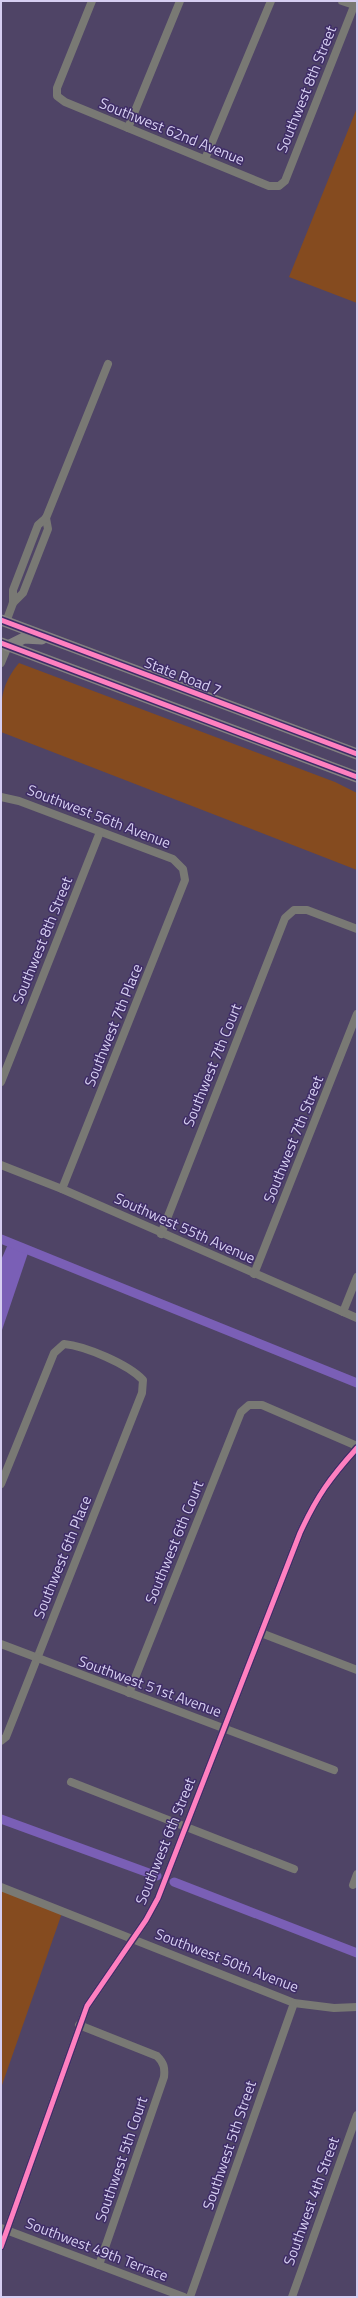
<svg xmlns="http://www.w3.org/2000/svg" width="358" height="2298" viewBox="0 0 358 2298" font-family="'Titillium Web',sans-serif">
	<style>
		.green { fill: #854b1f }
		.water { fill: #7a5fb6 }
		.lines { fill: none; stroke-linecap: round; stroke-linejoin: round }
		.canal { stroke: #7a5fb6; stroke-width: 9 }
		.minor { stroke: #797974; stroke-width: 8 }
		.primary { stroke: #838280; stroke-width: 11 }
		.cycleway-casing { stroke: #3f2d67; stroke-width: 8 }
		.cycleway { stroke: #ff80c0; stroke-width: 5 }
		.labels { text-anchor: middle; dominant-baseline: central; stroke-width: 3; stroke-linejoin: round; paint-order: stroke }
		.street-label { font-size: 15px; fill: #d6cef1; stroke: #3f2d67 }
	</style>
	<rect width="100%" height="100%" fill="#4f4466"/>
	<g class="green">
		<polygon points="357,108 357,303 289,277"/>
		<path d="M19,663L335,782L357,793V870L1,732C1,701 0,686 19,663Z"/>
		<polygon points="1,1889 62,1913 1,2088"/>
	</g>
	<polygon class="water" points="9,1242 29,1250 1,1333 1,1260"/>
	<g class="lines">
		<g class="canal">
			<polyline points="1,1239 357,1383"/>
			<polyline points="1,1819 157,1876"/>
			<polyline points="174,1882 357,1953"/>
		</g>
		<g class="minor">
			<polyline points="92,1 57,88 57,96 65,102 269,186 279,186 285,181 356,1"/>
			<polyline points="342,1 354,5"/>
			<polyline points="128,128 180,1"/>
			<polyline points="205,159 271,1"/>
			<polyline points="13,603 23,593 48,529 46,518"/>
			<polyline points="6,622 13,603 13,590 38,525 46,518 108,364"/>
			<polyline points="1,663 8,646"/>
			<polyline points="1,797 19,801 173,859 183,869 185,880 62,1189"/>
			<polyline points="1,1082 100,832"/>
			<polyline points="1,1165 62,1189 357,1318"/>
			<polyline points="161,1234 285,918 294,910 307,910 357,929"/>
			<polyline points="254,1274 357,1014"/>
			<polyline points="343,1312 357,1277"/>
			<path d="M1,1484L54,1353L64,1344C85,1346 128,1364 143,1380L142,1393L6,1737L1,1741"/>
			<polyline points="261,1633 357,1670"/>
			<polyline points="1,1644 334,1770"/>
			<polyline points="129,1693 241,1412 249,1405 262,1405 357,1446"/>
			<polyline points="71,1782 294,1869"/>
			<polyline points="353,1885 357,1874"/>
			<polyline points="1,1887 294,2003 334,2008 357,2007"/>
			<path d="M79,2025L157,2056C164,2063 165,2068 164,2077L99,2265"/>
			<polyline points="1,2228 184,2297"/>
			<path d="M1,2247L87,2006L146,1920L158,1898L300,1533C317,1496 330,1478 357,1448"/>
			<polyline points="190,2297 294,2003"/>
			<polyline points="292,2297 357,2115"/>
		</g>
		<g class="primary">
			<polyline points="1,620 357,754"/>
			<polyline points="1,643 357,777"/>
			<polyline points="8,646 24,638 42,639"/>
		</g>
		<defs>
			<g id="cycleway">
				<polyline points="1,620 357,754"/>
				<polyline points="1,643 357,777"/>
				<path d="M1,2247L87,2006L146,1920L158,1898L300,1533C317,1496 330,1478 357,1448"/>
			</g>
		</defs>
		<use href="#cycleway" class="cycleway-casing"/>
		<use href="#cycleway" class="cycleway"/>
	</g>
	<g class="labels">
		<g class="street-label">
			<text transform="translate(306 89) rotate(-68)">Southwest 8th Street</text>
			<text transform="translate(172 131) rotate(22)">Southwest 62nd Avenue</text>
			<text transform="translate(183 676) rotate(21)">State Road 7</text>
			<text transform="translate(99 816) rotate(21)">Southwest 56th Avenue</text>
			<text transform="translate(42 940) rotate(-68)">Southwest 8th Street</text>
			<text transform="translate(113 1025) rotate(-68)">Southwest 7th Place</text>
			<text transform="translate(212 1065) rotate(-68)">Southwest 7th Court</text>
			<text transform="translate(293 1139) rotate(-68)">Southwest 7th Street</text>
			<text transform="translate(185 1228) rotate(24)">Southwest 55th Avenue</text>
			<text transform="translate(174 1542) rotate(-68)">Southwest 6th Court</text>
			<text transform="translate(62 1557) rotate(-68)">Southwest 6th Place</text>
			<text transform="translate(150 1686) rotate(20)">Southwest 51st Avenue</text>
			<text transform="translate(165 1841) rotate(-68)">Southwest 6th Street</text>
			<text transform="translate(227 1960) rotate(21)">Southwest 50th Avenue</text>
			<text transform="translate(229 2145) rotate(-71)">Southwest 5th Street</text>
			<text transform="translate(121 2159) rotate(-71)">Southwest 5th Court</text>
			<text transform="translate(311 2201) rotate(-70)">Southwest 4th Street</text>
			<text transform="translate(97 2249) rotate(21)">Southwest 49th Terrace</text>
		</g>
	</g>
	<rect width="358" height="2298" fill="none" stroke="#d6cef1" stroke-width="4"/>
</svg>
